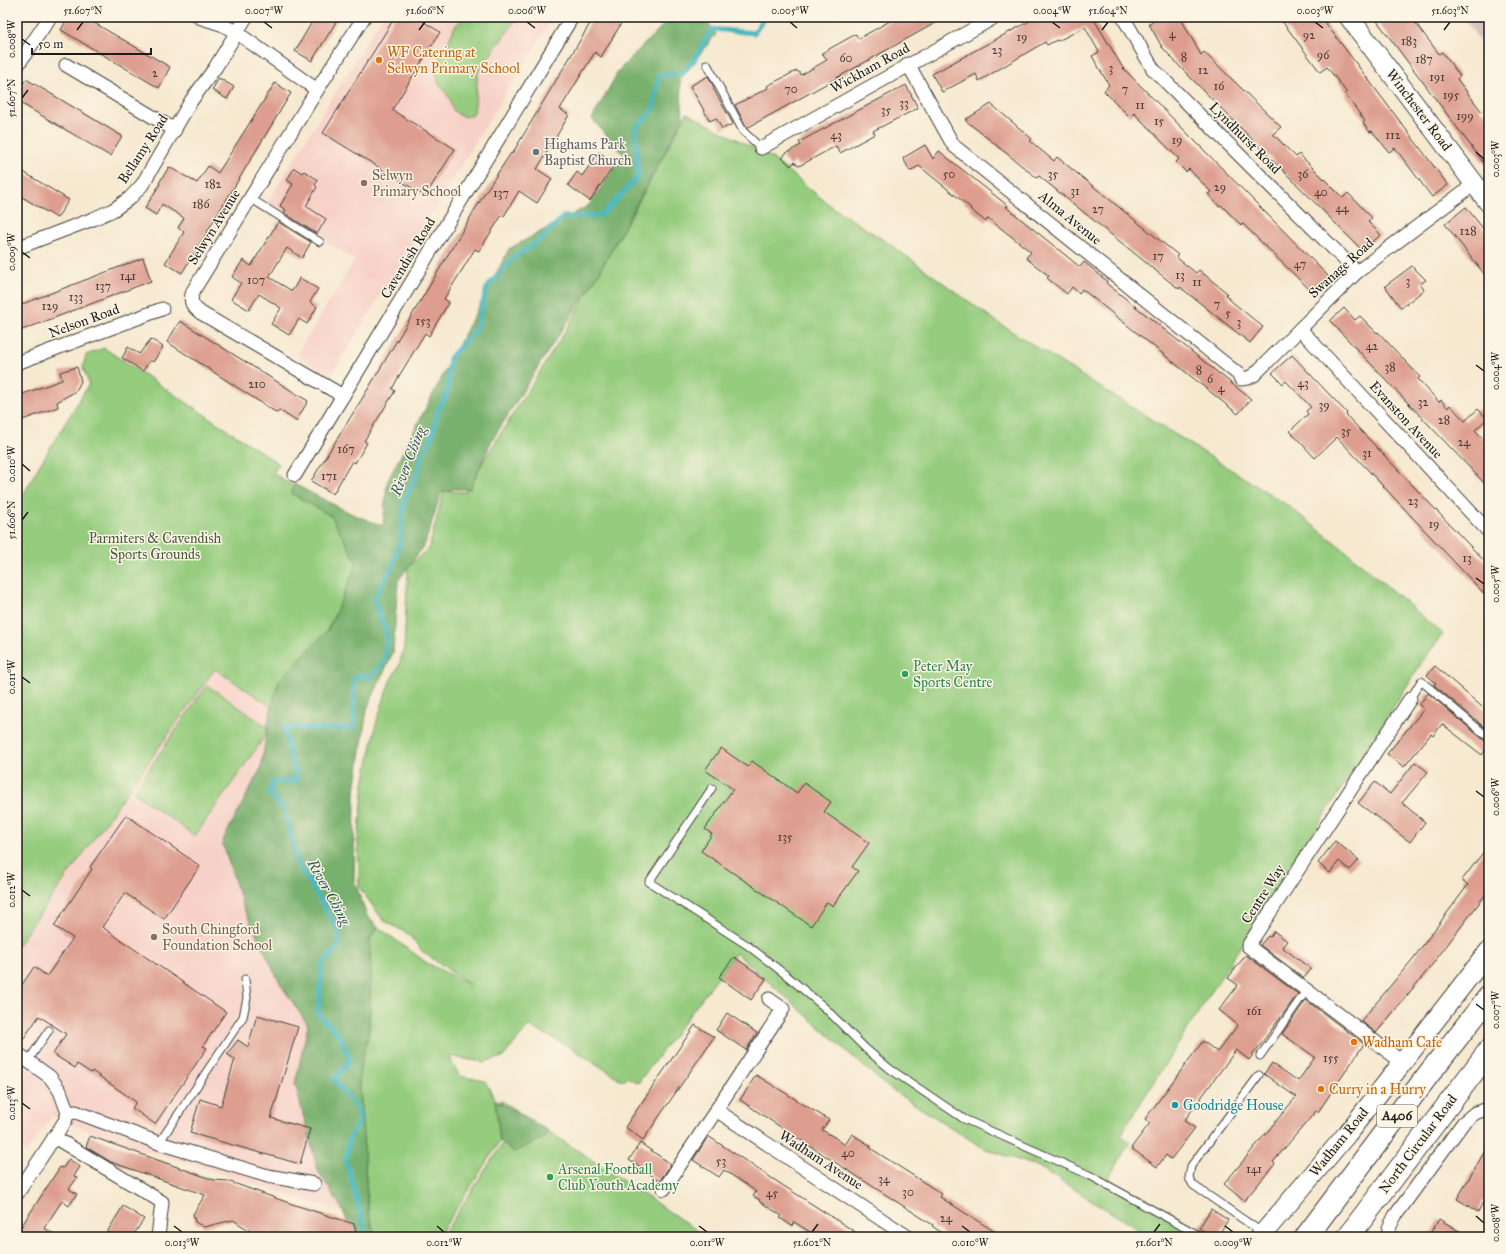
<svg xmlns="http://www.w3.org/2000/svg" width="1506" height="1254" viewBox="0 0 1506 1254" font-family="'IM FELL Great Primer',serif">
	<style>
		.built { fill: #f7d1c8 }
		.industrial { fill: #d2bfc0 }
		.green { fill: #95cc7e; stroke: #58744d }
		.forest { fill: #78b06d; stroke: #4a6644 }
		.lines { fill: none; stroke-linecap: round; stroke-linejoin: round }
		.stream { stroke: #49b8c0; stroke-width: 5 }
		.building { fill: #dd9e8f }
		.lane-casing { stroke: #3d3b37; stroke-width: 9 }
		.street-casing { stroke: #3d3b37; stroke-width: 15 }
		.secondary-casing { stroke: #3d3b37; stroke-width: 21 }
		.highway-casing { stroke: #3d3b37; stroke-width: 24 }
		.lane { stroke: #fff; stroke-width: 7 }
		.street { stroke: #fff; stroke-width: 13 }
		.secondary { stroke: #fff; stroke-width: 19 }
		.highway { stroke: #fff; stroke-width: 22 }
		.rail-casing { stroke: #1c1c1c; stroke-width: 4.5 }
		.rail { stroke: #fcf5e5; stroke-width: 3; stroke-dasharray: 9; stroke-linecap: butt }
		.ticks { fill: none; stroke: #1c1c1c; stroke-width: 1.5 }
		.food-dot { fill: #e8710a; stroke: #fcf5e5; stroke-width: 1.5 }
		.worship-dot { fill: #6b7280; stroke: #fcf5e5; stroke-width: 1.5 }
		.education-dot { fill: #8d6e63; stroke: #fcf5e5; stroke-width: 1.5 }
		.leisure-dot { fill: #2e9e5b; stroke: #fcf5e5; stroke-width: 1.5 }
		.culture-dot { fill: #0f9aa8; stroke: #fcf5e5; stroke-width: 1.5 }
		.labels { text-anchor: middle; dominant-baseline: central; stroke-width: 3; stroke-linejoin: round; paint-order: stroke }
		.number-label { font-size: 12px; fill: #4c3c39 }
		.shield { fill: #fcf5e5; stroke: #5f5d58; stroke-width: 1 }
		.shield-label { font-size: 13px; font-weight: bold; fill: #1c1c1c }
		.food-label { font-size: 14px; fill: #c56008; stroke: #fcf5e5; text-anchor: start }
		.street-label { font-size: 14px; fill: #1c1c1c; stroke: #fcf5e5 }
		.worship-label { font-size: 14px; fill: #5b616d; stroke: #fcf5e5; text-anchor: start }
		.education-label { font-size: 14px; fill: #785e54; stroke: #fcf5e5; text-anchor: start }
		.park-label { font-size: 14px; fill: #465a3e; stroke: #fcf5e5 }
		.leisure-label { font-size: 14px; fill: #27864d; stroke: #fcf5e5; text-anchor: start }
		.culture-label { font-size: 14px; fill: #0d838f; stroke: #fcf5e5; text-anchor: start }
		.water-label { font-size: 15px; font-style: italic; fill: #2e5a5e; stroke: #fcf5e5 }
		.neatline { fill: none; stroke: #1c1c1c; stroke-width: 1.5 }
		.ticks-label { font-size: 10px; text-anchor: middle; fill: #1c1c1c }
	</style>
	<rect width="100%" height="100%" fill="#fcf5e5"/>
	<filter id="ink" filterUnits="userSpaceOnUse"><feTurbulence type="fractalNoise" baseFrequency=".025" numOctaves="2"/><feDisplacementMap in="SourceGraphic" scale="8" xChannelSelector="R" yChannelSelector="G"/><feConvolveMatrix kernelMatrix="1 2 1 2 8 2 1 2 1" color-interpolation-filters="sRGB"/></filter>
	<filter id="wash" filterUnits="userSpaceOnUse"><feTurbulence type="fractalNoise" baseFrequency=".012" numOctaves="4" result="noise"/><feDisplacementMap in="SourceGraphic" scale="16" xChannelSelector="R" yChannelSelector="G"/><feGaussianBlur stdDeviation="0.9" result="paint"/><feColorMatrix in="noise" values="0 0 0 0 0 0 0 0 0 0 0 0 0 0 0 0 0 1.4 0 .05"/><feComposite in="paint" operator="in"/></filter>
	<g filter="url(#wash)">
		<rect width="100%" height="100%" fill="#f6e9d0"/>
		<g class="built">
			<polygon points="382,17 553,17 330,377 296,355 355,260 266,205"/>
			<polygon points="215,669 284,715 333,1089 356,1216 112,1140 52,1116 26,1154 17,1148 17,946"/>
		</g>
		<polygon class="industrial" points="1463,17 1489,17 1489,54 1480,41"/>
		<g class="green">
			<polygon points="465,17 518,17 478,72 474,114 465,117 459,115 453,110 450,99 439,83 435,72 440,57 448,43 455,26"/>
			<path d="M687,113L772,158L832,207L888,243L1000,324L1287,505L1347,552L1443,634L1424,659L1120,1135L1130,1142L1108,1179L1160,1206L1209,1237H1150L1039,1167L983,1148L886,1086L736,953L638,1083L627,1077L623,1081L570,1047L529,1026L503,1057L483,1062L448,1056L460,1076L485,1081L495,1100L500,1141L438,1237H375L368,1210L359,1074L369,1030L371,977L370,939L378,927L427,963L470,985L423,952L408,934L383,920L359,887L358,840L364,784L377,720L390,681L399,666L404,648L408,567L429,548L444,491L465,492C497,437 533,384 566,330C608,258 648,186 687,113Z"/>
			<polygon points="104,348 279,464 273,473 330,511 360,565 284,715 215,669 17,946 17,541 19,538 17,534 17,507 35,473 89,384 83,367 86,355"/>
			<polygon points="207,685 270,729 195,836 133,792"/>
			<polygon points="500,1100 577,1150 707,1237 442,1237 506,1138"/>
		</g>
		<g class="forest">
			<polygon points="705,18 716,34 680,79 683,118 598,275 543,359 491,442 470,489 454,489 441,493 425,544 398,581 393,652 367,709 355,791 354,880 367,916 378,927 370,939 371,977 369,1030 359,1074 368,1210 375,1237 354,1237 342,1209 318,1171 295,1084 308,1025 281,985 244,909 222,842 261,768 269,717 279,680 328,630 357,563 331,516 292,494 294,484 352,514 383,526 387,482 509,249 588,206 624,155 592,119 619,70 665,23"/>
			<polygon points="495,1100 548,1131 544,1138 514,1152 500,1141"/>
		</g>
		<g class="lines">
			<polyline class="stream" points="365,1231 346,1160 349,1139 359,1122 359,1111 334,1080 350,1060 340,1036 318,1014 322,964 338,946 339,931 298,864 284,809 269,793 273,782 297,781 289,751 284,727 318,729 354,728 354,679 361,675 371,678 385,659 387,635 374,599 392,567 400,542 404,501 417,474 422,455 432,437 437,413 447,394 450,358 476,329 487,288 512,259 541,239 563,217 602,215 638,177 635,128 653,111 659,75 682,74 694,60 712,29 754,33 765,17"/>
		</g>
		<g id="blocks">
			<g class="building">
				<polygon points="68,17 84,17 170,67 159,88 61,30"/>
				<polygon points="315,17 339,17 312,61 295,51"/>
				<polygon points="395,17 416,17 440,32 392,110 455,149 425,196 323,133"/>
				<polygon points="594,17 625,17 601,57 595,52 560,109 569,115 537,169 552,179 537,203 519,191 504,216 502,215 479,251 475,249 444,299 449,302 429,336 425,333 399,376 392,389 395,391 364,441 367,443 355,463 352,461 333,494 311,481 368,389 486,191 511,153 512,154"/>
				<polygon points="897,17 946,17 747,128 735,105 768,88 767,86 796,71 798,71 801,75 827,60 822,53 856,34 858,39"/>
				<polygon points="1037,17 1102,17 1095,21 1123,68 1330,278 1314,294 1243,224 1241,225 1221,205 1219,206 1208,194 1211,192 1189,169 1186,172 1176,162 1179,159 1134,113 1130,117 1104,91 1109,85 1092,56 1099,52 1085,27 1058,41 1057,40 1047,45 1045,42 979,81 976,74 942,92 932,74"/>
				<polygon points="1162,17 1180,17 1201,55 1204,52 1281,127 1273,134 1296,157 1299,154 1343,198 1348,193 1372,218 1368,222 1381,235 1362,250 1182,69 1162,47 1149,24"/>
				<polygon points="1279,17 1321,17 1448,185 1432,197 1395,148 1389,152 1372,131 1370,132 1363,123 1365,121 1345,94 1347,93 1327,67 1320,72"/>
				<polygon points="1374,17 1411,17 1439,54 1442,52 1460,76 1457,79 1482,112 1484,111 1489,118 1489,170"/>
				<polygon points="708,76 714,87 713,88 733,124 722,129 716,118 710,121 690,86"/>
				<polygon points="219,78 234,87 227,99 212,90"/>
				<polygon points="26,79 122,136 110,156 17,101 17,94"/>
				<polygon points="275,83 291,93 182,273 165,263 184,232 178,228 184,218 162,204 156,215 145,208 160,184 159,183 169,167 197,183 208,166 218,173"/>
				<polygon points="906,85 918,108 873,131 875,134 840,153 836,146 799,166 794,162 791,166 782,158 785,155 784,154 801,145 799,142"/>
				<polygon points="991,104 1032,139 1030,141 1054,161 1057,157 1178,255 1176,257 1196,273 1199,270 1227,293 1226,295 1230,300 1263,327 1250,343 1180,287 1179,289 1155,270 1039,176 1037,178 965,120"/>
				<polygon points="925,145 933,159 939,151 1008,206 1006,207 1080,267 1084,262 1107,281 1106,283 1251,399 1238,414 1082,289 1079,293 1072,287 1067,294 1047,278 1049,276 1026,258 1031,252 988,218 986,222 970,209 971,208 919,166 910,171 903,158"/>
				<polygon points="599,152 615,164 590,201 568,185 577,172 582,176"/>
				<polygon points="17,168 69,200 57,218 17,194"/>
				<polygon points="294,168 302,173 304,171 318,180 315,185 317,187 306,206 326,219 317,234 284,213 286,210 280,206 293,184 287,180"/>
				<polygon points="1466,207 1489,236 1489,280 1445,224"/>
				<polygon points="278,222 311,242 302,258 287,248 269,277 292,291 300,278 318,289 310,302 317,307 307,324 299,319 289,335 271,324 281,308 259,294 249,310 231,299 241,283 232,277 243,260 251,266"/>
				<polygon points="143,258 151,281 17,332 17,306"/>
				<polygon points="1412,266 1426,280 1420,284 1424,290 1401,308 1385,286"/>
				<polygon points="1344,308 1355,320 1360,316 1377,333 1378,332 1420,377 1418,379 1439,402 1441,400 1448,408 1450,405 1465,421 1478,409 1487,419 1475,430 1489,445 1489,488 1330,321"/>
				<polygon points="180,321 308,401 296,421 279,410 277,413 167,342"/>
				<polygon points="151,339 163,347 153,362 150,360 143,371 122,358 128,347 139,354"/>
				<polygon points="1292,355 1347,413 1346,415 1489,566 1489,599 1337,437 1315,458 1290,431 1308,414 1306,411 1311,407 1286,381 1283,384 1272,373"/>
				<polygon points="77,367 81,381 76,391 57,402 58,407 17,422 17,396 62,380 60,372"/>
				<polygon points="1435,666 1489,713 1489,731 1434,685 1436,683 1427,675"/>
				<polygon points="1428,693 1485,741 1489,742 1489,745 1482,755 1442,724 1433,736 1431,734 1404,767 1387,754 1424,709 1419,705"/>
				<polygon points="721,748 748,767 752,761 797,793 804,783 831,802 824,812 869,843 852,867 858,871 833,906 827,902 811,926 701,851 712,834 705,829 733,789 705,770"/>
				<polygon points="1415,762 1428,772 1402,803 1425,822 1410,842 1358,803 1375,782 1390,794"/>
				<polygon points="126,815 200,866 164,919 125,893 102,927 226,1012 203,1046 207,1048 155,1124 132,1108 136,1102 92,1071 91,1073 77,1064 75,1068 53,1054 66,1034 39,1016 19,1045 17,1045 17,992 34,967 47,976 73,938 54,926 92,869 90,867"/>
				<polygon points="1335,841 1359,860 1350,870 1339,861 1330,873 1318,863"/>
				<polygon points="1489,845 1489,890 1428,970 1376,1033 1361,1021 1412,960 1468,885 1462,880"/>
				<polygon points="1274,931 1287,941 1282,947 1311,969 1304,978 1260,945 1268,936 1270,937"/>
				<polygon points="1246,955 1298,994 1249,1060 1236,1050 1184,1121 1195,1128 1171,1159 1166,1155 1157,1167 1131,1148 1150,1123 1145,1119 1203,1041 1217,1052 1238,1025 1219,1010 1238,985 1228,978"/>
				<polygon points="734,957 766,979 751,1000 719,977"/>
				<polygon points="1306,1000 1364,1044 1318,1112 1316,1111 1273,1162 1275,1164 1244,1201 1224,1184 1296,1097 1264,1074 1272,1063 1298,1081 1315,1057 1282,1034"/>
				<polygon points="727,1013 757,1033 746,1050 716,1030"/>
				<polygon points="257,1015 298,1027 271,1118 310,1129 300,1164 190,1133 200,1099 221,1106 235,1059 227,1054 238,1040 248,1047"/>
				<polygon points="695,1025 714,1037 643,1140 625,1127"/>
				<polygon points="756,1075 829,1120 822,1130 834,1137 845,1145 852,1134 871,1146 870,1148 942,1194 940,1197 1003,1237 948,1237 932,1226 933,1225 788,1132 740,1100"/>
				<polygon points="90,1136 214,1180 228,1181 292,1204 354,1224 357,1237 260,1237 233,1220 204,1227 195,1222 193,1214 205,1195 111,1162 86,1147"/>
				<polygon points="708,1136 773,1179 863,1237 818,1237 794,1222 792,1226 780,1218 782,1216 759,1201 760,1200 753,1196 756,1192 751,1188 724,1170 719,1177 693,1160"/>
				<polygon points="640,1143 671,1164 660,1181 629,1160"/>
				<polygon points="1489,1144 1489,1205 1483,1202 1478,1212 1457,1199"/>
				<polygon points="69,1159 80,1167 74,1176 77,1178 69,1189 77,1194 69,1206 62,1201 44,1228 59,1237 17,1237 17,1233 60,1167 63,1168"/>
				<polygon points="123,1206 144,1219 132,1237 104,1237"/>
				<polygon points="1211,1209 1228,1220 1217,1237 1213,1237 1199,1228"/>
				<polygon points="1439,1219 1469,1237 1429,1237"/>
			</g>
		</g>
	</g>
	<g filter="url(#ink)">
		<use href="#blocks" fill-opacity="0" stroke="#3d3b37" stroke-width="1"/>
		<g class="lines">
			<defs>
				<g id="lane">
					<polyline points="707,64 743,131 761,148"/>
					<polyline points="250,198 320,242"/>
					<polyline points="1410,699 1421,681 1488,737"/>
					<polyline points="712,788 649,882 747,945 786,975 824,1007 866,1049 890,1069 964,1119 1089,1175 1202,1237"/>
					<polyline points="1260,1056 1306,991"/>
					<polyline points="28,1061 49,1030"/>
					<polyline points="1259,1075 1191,1166 1189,1178 1193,1185 1263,1233"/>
					<polyline points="159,1143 243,1017 247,998 245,979"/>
				</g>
				<g id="street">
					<polyline points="199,17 221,24 236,32 317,90"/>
					<polyline points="1123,17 1153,69 1357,272"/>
					<polyline points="908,64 951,141 954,146 1238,374 1241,379 1248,378 1254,375 1357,272 1474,184"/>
					<polyline points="66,65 175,130"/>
					<polyline points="17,66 50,17"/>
					<polyline points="761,148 995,17"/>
					<polyline points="17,248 93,219 113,210 130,198 142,185 191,101 215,68 246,17"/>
					<polyline points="1300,329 1489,532"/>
					<polyline points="17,363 162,309"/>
					<path d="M343,396L201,313C192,306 189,302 193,291L317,90L364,17"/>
					<polyline points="295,475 572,17"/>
					<polyline points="17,1053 50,1077 60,1091 68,1113 65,1121 17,1194"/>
					<polyline points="1402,1062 1248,946 1410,699"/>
					<polyline points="716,1110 908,1237"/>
					<polyline points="68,1113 76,1112 159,1143 268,1176 314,1184"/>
					<polyline points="54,1137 162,1202 158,1237"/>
					<polyline points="664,1189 783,1009 769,999"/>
					<polyline points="1388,1237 1389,1228 1395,1216 1463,1123 1475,1113 1489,1108"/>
				</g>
				<g id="secondary">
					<polyline points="1349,17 1489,203"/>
					<polyline points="1260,1237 1347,1134 1489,951"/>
				</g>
				<g id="highway">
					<polyline points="1306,1237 1431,1071 1489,997"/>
					<polyline points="1348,1237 1489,1051"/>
				</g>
			</defs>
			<use href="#lane" class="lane-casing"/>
			<use href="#street" class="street-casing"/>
			<use href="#secondary" class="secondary-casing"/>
			<use href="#highway" class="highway-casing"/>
			<use href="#lane" class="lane"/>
			<use href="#street" class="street"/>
			<use href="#secondary" class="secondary"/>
			<use href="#highway" class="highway"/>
			<defs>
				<polyline id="rail" points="1485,17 1489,23"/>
			</defs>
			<use href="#rail" class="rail-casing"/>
			<use href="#rail" class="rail"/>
		</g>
	</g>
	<path class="ticks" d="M264,22L272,28M527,22L535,28M790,22L797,28M1052,22L1060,28M1315,22L1323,28M77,30L83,22M419,30L425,22M1102,30L1108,22M1444,30L1450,22M22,39L30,45M22,98L28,90M1476,152L1484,159M22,252L30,258M1476,365L1484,371M22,464L30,471M22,520L28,512M1476,578L1484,584M22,677L30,683M1476,791L1484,797M22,890L30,896M1476,1004L1484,1010M22,1103L30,1109M1476,1216L1484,1223M174,1226L182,1232M437,1226L444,1232M699,1226L707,1232M962,1226L970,1232M1225,1226L1233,1232M812,1232L818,1224M1154,1232L1160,1224"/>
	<g class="food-dot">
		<circle cx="379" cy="60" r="4"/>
		<circle cx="1354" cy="1042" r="4"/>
		<circle cx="1321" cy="1089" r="4"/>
	</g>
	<circle class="worship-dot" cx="536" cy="152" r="4"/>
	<g class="education-dot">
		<circle cx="364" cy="183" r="4"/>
		<circle cx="154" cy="937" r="4"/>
	</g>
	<g class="leisure-dot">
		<circle cx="905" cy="674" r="4"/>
		<circle cx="550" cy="1177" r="4"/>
	</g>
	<circle class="culture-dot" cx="1175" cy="1105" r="4"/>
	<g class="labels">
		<g class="number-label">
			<text x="1172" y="34">4</text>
			<text x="1309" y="35">92</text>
			<text x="1022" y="37">19</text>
			<text x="1409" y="41">183</text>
			<text x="997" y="50">23</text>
			<text x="1323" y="55">96</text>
			<text x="1184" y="57">8</text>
			<text x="846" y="58">60</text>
			<text x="1424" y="59">187</text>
			<text x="1111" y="68">3</text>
			<text x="1203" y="70">12</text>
			<text x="155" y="73">2</text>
			<text x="1437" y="77">191</text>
			<text x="1219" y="86">16</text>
			<text x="791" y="89">70</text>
			<text x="1125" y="89">7</text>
			<text x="1451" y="95">195</text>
			<text x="904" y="103">33</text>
			<text x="1140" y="105">11</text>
			<text x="886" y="110">35</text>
			<text x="1465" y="116">199</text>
			<text x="1159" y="121">15</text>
			<text x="836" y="135">43</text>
			<text x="1393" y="135">112</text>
			<text x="1177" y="140">19</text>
			<text x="949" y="174">50</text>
			<text x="1053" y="174">35</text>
			<text x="1303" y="174">36</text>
			<text x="213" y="184">182</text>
			<text x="1220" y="187">29</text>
			<text x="1075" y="191">31</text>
			<text x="1321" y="192">40</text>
			<text x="501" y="193">137</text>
			<text x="201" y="204">186</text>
			<text x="1342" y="208">44</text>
			<text x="1098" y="209">27</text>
			<text x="1468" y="231">128</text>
			<text x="1158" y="256">17</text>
			<text x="1300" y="264">47</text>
			<text x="1180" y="275">13</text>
			<text x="128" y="276">141</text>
			<text x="256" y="280">107</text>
			<text x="1408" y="281">3</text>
			<text x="1197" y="282">11</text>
			<text x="103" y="286">137</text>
			<text x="76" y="297">133</text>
			<text x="1217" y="304">7</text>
			<text x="50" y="306">129</text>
			<text x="1228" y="313">5</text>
			<text x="423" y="321">153</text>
			<text x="1239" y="322">3</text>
			<text x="1372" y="346">42</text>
			<text x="1390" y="367">38</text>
			<text x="1199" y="370">8</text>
			<text x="1210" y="379">6</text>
			<text x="1303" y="383">43</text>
			<text x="257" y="384">210</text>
			<text x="1221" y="388">4</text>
			<text x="1423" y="402">32</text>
			<text x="1324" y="405">39</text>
			<text x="1444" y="420">28</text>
			<text x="1346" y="431">35</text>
			<text x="1464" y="442">24</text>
			<text x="346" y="449">167</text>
			<text x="1367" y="453">31</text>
			<text x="329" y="476">171</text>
			<text x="1413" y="501">23</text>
			<text x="1434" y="524">19</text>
			<text x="1467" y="558">13</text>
			<text x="785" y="837">135</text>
			<text x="1254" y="1011">161</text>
			<text x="1331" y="1058">155</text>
			<text x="848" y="1153">40</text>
			<text x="721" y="1161">53</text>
			<text x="1254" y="1169">141</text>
			<text x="884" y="1179">34</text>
			<text x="908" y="1192">30</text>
			<text x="772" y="1193">45</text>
			<text x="946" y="1218">24</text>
		</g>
		<rect class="shield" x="1377" y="1105" width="40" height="22" rx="3"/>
		<g class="shield-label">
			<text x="1397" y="1116">A406</text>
		</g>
		<g class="food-label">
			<text x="387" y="52">WF Catering at<tspan x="387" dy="16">Selwyn Primary School</tspan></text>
			<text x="1362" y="1042">Wadham Cafe</text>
			<text x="1329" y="1089">Curry in a Hurry</text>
		</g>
		<g class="street-label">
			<text transform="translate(870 68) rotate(-29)">Wickham Road</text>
			<text transform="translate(1419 110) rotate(53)">Winchester Road</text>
			<text transform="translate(1245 138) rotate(45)">Lyndhurst Road</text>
			<text transform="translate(143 149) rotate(-57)">Bellamy Road</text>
			<text transform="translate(1070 218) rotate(39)">Alma Avenue</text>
			<text transform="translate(214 227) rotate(-58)">Selwyn Avenue</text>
			<text transform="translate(408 258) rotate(-59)">Cavendish Road</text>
			<text transform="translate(1341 268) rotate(-42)">Swanage Road</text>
			<text transform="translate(84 321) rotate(-20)">Nelson Road</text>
			<text transform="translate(1406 420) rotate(47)">Evanston Avenue</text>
			<text transform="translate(1263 894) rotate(-57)">Centre Way</text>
			<text transform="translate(1339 1142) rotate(-51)">Wadham Road</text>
			<text transform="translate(1418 1144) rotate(-53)">North Circular Road</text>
			<text transform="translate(821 1160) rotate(33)">Wadham Avenue</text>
		</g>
		<g class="worship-label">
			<text x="544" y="144">Highams Park<tspan x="544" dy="16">Baptist Church</tspan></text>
		</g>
		<g class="education-label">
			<text x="372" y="175">Selwyn<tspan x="372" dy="16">Primary School</tspan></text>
			<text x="162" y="929">South Chingford<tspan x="162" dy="16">Foundation School</tspan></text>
		</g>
		<g class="park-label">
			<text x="155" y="538">Parmiters &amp; Cavendish<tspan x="155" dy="16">Sports Grounds</tspan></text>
		</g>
		<g class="leisure-label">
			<text x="913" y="666">Peter May<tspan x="913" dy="16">Sports Centre</tspan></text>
			<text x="558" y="1169">Arsenal Football<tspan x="558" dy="16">Club Youth Academy</tspan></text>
		</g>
		<g class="culture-label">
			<text x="1183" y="1105">Goodridge House</text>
		</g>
		<g class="water-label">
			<text transform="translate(408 461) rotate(-69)">River Ching</text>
			<text transform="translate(329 892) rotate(61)">River Ching</text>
		</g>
	</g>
	<rect width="1506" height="1254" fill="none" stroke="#fcf5e5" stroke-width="44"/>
	<path d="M32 48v6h119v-6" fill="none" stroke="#1c1c1c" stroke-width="2"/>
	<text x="38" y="48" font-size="12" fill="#1c1c1c" stroke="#fcf5e5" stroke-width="3" paint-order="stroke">50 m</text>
	<rect x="22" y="22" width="1462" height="1210" class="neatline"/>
	<g class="ticks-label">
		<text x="83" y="14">51.607°N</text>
		<text x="264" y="14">0.007°W</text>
		<text x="425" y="14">51.606°N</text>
		<text x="527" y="14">0.006°W</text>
		<text x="790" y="14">0.005°W</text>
		<text x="1052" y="14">0.004°W</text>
		<text x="1108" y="14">51.604°N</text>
		<text x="1315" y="14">0.003°W</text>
		<text x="1450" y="14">51.603°N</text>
		<text transform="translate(11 39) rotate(-90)" y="4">0.008°W</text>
		<text transform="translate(11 98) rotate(-90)" y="4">51.607°N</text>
		<text transform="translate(1495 159) rotate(-90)" y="4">0.003°W</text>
		<text transform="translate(11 252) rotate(-90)" y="4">0.009°W</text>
		<text transform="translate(1495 371) rotate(-90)" y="4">0.004°W</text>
		<text transform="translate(11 464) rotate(-90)" y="4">0.010°W</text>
		<text transform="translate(11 520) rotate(-90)" y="4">51.606°N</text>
		<text transform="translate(1495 584) rotate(-90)" y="4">0.005°W</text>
		<text transform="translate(11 677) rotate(-90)" y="4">0.011°W</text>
		<text transform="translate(1495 797) rotate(-90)" y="4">0.006°W</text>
		<text transform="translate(11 890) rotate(-90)" y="4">0.012°W</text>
		<text transform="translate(1495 1010) rotate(-90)" y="4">0.007°W</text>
		<text transform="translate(11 1103) rotate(-90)" y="4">0.013°W</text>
		<text transform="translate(1495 1223) rotate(-90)" y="4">0.008°W</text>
		<text x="182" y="1246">0.013°W</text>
		<text x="444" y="1246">0.012°W</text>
		<text x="707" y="1246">0.011°W</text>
		<text x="812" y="1246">51.602°N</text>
		<text x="970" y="1246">0.010°W</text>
		<text x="1154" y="1246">51.601°N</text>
		<text x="1233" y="1246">0.009°W</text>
	</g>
</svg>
